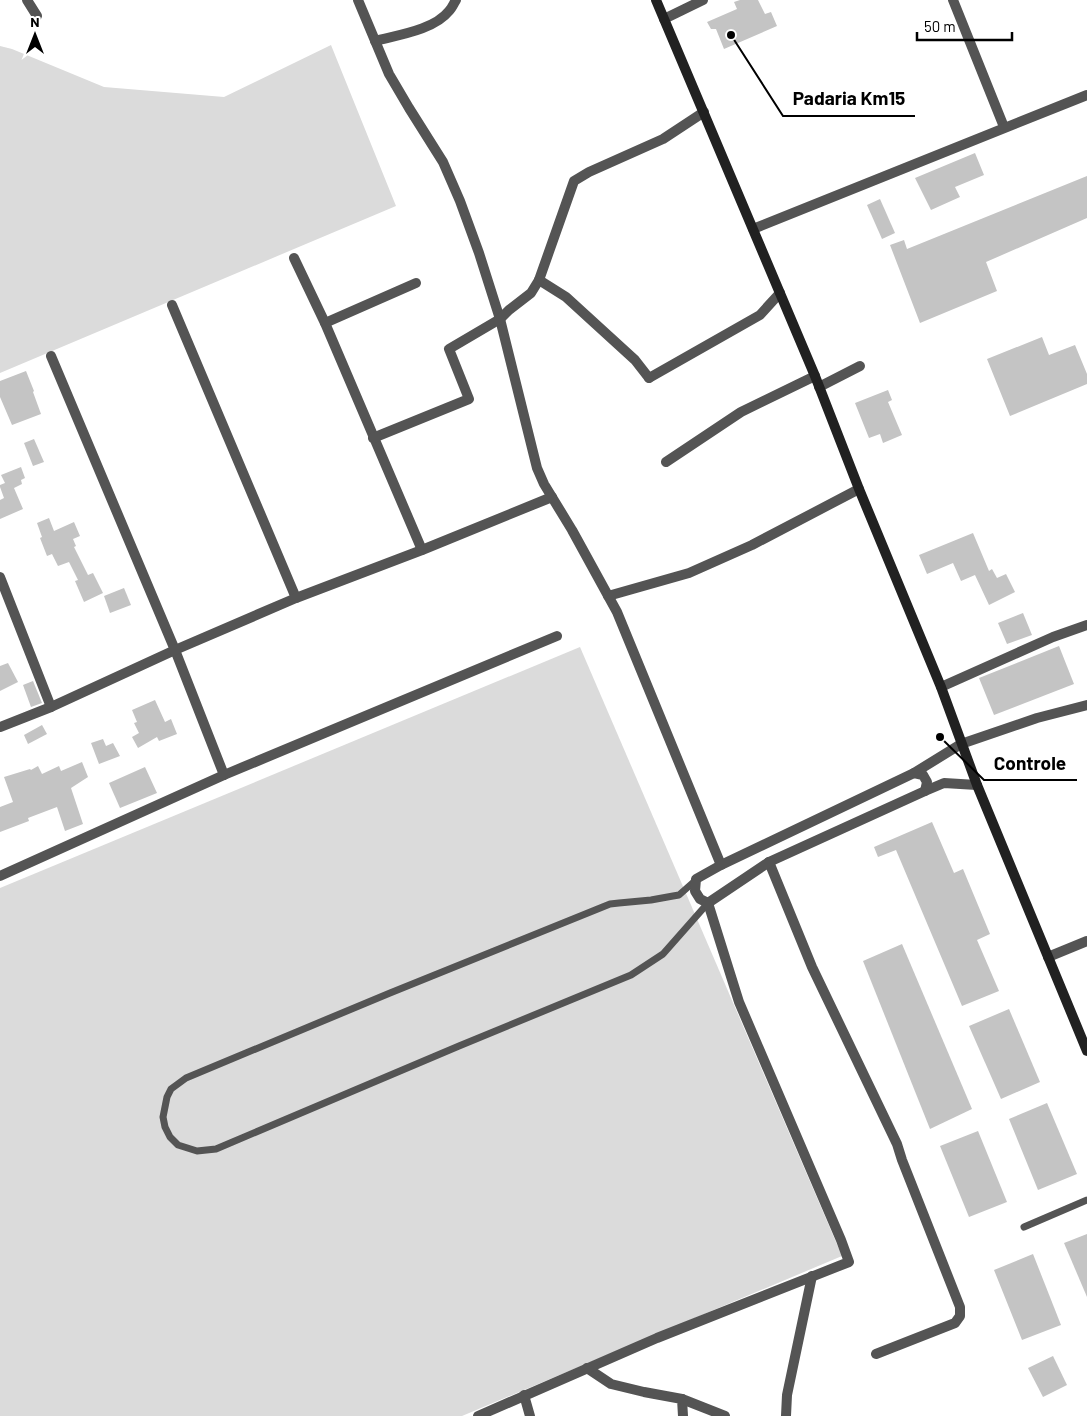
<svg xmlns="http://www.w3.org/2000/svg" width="1087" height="1416" viewBox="0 0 1087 1416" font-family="Barlow,sans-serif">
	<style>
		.green { fill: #dbdbdb }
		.building { fill: #c4c4c4 }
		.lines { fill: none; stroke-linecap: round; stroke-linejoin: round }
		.service { stroke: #545454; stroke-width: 7 }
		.pedestrian { stroke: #545454; stroke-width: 10 }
		.minor { stroke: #545454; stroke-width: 10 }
		.secondary { stroke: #212121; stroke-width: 10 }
		.leader { fill: none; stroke: #000; stroke-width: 2 }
		.callout-dot { fill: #000; stroke: #fff; stroke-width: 2 }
		.callout-label { font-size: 19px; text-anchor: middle; font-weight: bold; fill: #000; stroke: #fff; stroke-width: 4.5; stroke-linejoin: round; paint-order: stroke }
	</style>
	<rect width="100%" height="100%" fill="#fff"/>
	<g class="green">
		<polygon points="331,45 396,206 0,373 0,46 12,49 104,87 224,97"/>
		<polygon points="580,647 842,1256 462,1416 0,1416 0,888"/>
	</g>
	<g class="building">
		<polygon points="740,0 758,0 765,14 771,12 777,26 724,49 716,29 711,29 707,22 737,9 734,2"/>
		<polygon points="975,153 984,175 955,187 960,197 931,210 915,178"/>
		<polygon points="1087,176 1087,218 986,262 997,291 920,323 890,245 904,240 907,249"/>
		<polygon points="880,199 895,233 882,239 867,205"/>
		<polygon points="1042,337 1049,355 1075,345 1087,374 1087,384 1010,416 987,359"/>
		<polygon points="26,371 34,391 33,392 41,414 12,425 0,397 0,381"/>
		<polygon points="888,390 892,400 888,402 902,435 883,443 880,434 869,438 855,403"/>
		<polygon points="34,439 44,462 33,466 24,443"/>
		<polygon points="21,467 25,478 21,480 22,484 14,488 23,509 0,519 0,500 4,498 0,487 0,485 5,483 1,475"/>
		<polygon points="49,518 54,531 74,522 80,536 73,539 76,546 74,547 88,575 93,573 103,593 84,602 75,581 78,580 69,562 58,566 52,554 47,556 40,538 42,537 37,523"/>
		<polygon points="973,533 989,571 992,569 997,578 1006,574 1015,592 989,605 975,575 961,581 953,563 927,574 919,555"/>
		<polygon points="124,588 131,605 110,613 104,596"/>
		<polygon points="1023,613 1032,635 1007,644 998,623"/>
		<polygon points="1059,646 1074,684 994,715 979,678"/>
		<polygon points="8,663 18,682 0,691 0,666"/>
		<polygon points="33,681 42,703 31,707 23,685"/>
		<polygon points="155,700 165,722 171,719 177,734 159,741 157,737 138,748 132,737 139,733 134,723 137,722 132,710"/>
		<polygon points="42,725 47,734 28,744 24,735"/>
		<polygon points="103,739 106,746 113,743 120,756 99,764 91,743"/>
		<polygon points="82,762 88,777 71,788 83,824 65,831 57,807 28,818 29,821 0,832 0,807 13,802 4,777 30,769 31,770 38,766 42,774 59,766 61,771"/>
		<polygon points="145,767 157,793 120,808 109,783"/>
		<polygon points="932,822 954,873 963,869 990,934 977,940 999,991 962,1006 896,850 878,857 874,847"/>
		<polygon points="902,944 972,1109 930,1129 863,961"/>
		<polygon points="1009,1009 1040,1082 1001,1099 969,1026"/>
		<polygon points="1047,1103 1077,1174 1038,1190 1009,1119"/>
		<polygon points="978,1131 1007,1202 969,1217 940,1146"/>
		<polygon points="1087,1234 1087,1297 1064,1243"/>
		<polygon points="1033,1254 1061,1325 1022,1340 994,1270"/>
		<polygon points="1053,1356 1067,1385 1043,1397 1028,1368"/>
	</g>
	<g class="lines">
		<g class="service">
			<polyline points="696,880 679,895 673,896 651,900 619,903 610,904 390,993 186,1078 171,1089 167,1097 163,1117 165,1127 170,1137 178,1145 197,1151 216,1149 459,1046 631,975 663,954 708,903"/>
			<polyline points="1024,1227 1087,1200"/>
		</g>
		<polyline class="pedestrian" points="539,280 566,297 635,360 649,378"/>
		<g class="minor">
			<polyline points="27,0 37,16"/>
			<polyline points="358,0 389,74 409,108 443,162 460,201 479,253 500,319 537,468 544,484 572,530 617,612 721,865"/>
			<polyline points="953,0 1004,127"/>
			<polyline points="664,19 703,0"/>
			<path d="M375,41C398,35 434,30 449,11C452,8 454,3 456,0"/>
			<polyline points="753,229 1087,95"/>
			<polyline points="294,258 325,323 422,550"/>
			<polyline points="172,305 296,598"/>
			<polyline points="325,323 416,283"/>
			<polyline points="51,356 175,650 224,775"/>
			<polyline points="649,378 760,315 780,293"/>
			<polyline points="819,387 860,366"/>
			<polyline points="373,438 469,399 449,349 500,319 509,310 531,293 539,280 574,181 589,172 663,139 704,112"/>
			<polyline points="666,462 741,412 815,376"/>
			<polyline points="0,577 51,707"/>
			<polyline points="608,596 689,573 752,545 859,489"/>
			<polyline points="941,687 1053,637 1087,625"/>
			<polyline points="0,727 51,707 175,650 296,598 422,550 552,497"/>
			<polyline points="914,773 923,775 927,782 925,791"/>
			<polyline points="769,862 812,967 897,1144 902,1160 960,1307 960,1316 955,1323 876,1354"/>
			<polyline points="0,876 224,775 557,636"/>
			<polyline points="708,903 769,862 925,791 944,783 977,785"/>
			<polyline points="1048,957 1087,941"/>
			<polyline points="587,1368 611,1384 644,1392 682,1399 683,1416"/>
			<polyline points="524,1395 530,1416"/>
			<polyline points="682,1399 725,1416"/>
			<polyline points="478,1416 657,1338 849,1262 841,1240 739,1002 708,903 700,899 695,891 696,879 721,865 914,773 961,744 1037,718 1087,705"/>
			<polyline points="786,1416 787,1395 812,1276"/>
		</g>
		<polyline class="secondary" points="656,0 815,376 859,489 941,687 977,785 1087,1051"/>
	</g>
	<path class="leader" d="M731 35L783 116H915M940 737L984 780H1077"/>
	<g class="callout-dot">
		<circle cx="731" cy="35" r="5"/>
		<circle cx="940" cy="737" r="5"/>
	</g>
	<g class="callout-label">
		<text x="849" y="105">Padaria Km15</text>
		<text x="1030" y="770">Controle</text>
	</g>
	<g transform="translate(35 35)" stroke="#ffffff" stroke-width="4" paint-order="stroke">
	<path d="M0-4L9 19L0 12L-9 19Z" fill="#000000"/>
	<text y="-8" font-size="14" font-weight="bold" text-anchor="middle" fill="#000000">N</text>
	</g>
	<path d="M917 32v8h95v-8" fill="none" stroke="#000000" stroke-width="2.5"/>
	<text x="924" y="32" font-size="15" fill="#000000" stroke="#ffffff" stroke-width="4" paint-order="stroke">50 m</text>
</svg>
